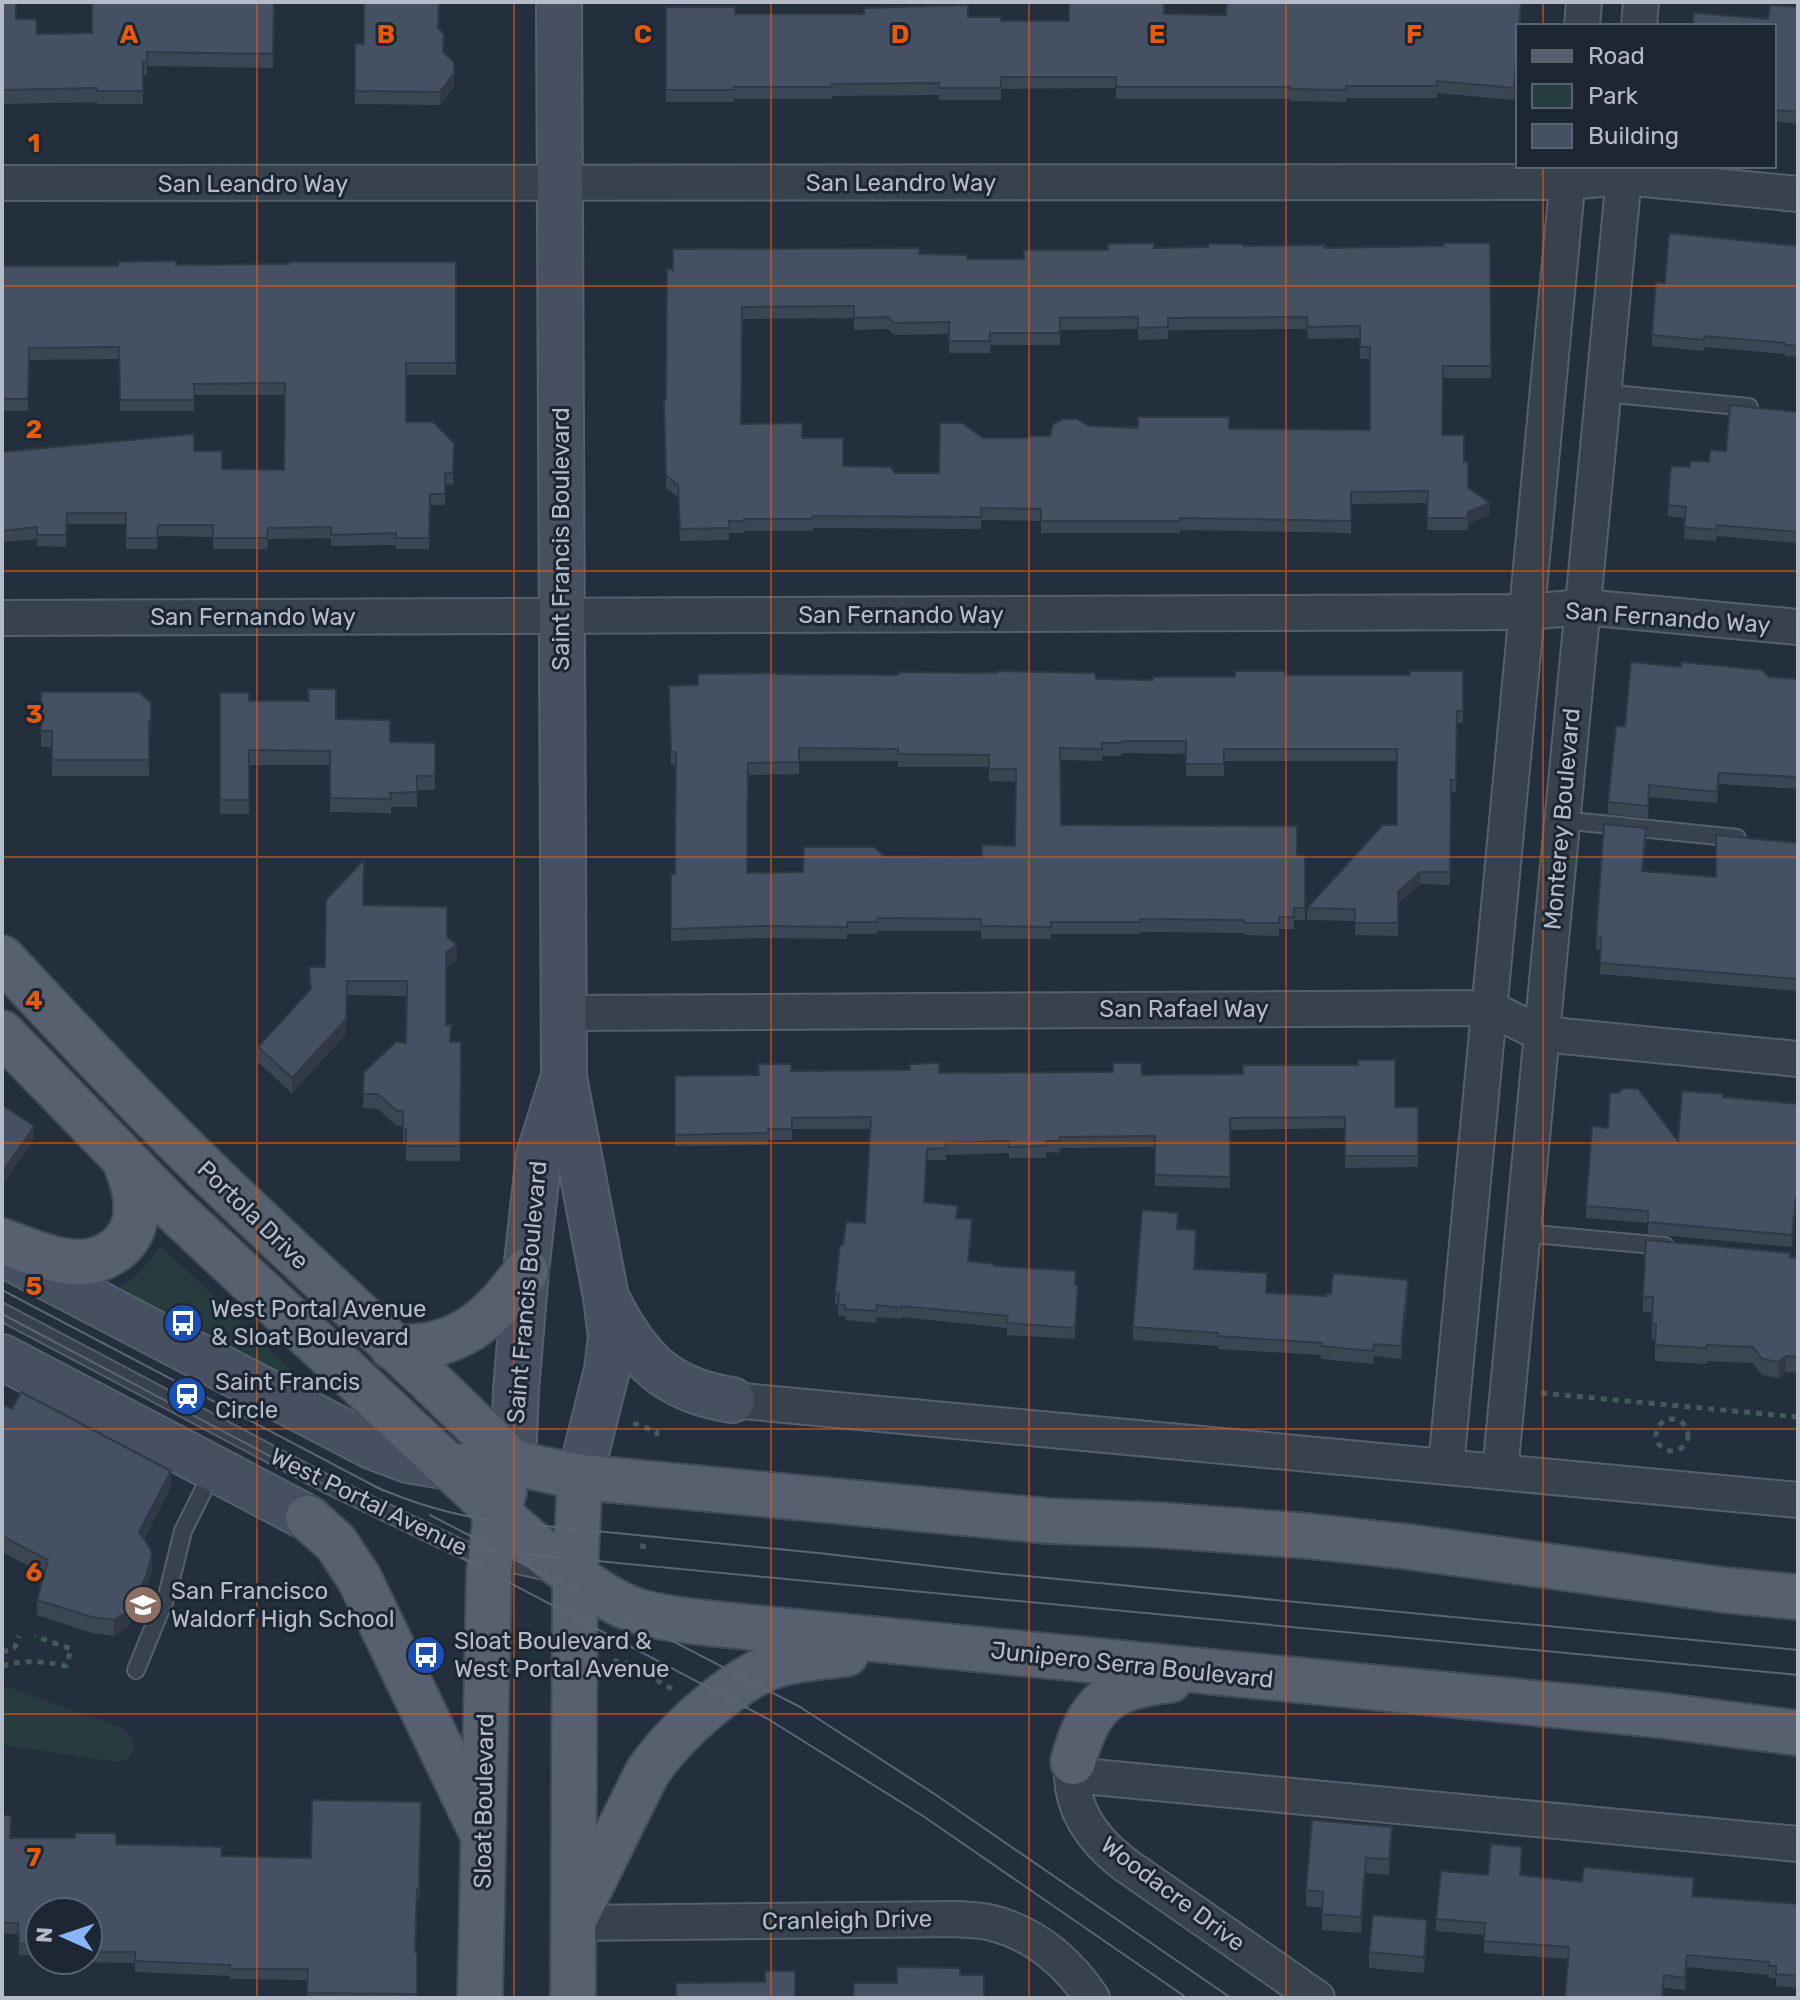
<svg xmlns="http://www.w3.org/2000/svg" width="1800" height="2000" viewBox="0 0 1800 2000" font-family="Rubik,sans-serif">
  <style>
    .green { fill: #263c3f }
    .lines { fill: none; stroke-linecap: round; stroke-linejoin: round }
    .lane-casing { stroke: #565f6c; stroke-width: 20 }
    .street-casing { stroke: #565f6c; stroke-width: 38 }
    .secondary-casing { stroke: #565f6c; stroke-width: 48 }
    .primary-casing { stroke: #414a57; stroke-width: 48 }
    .path { stroke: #44595c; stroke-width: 5; stroke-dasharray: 6 6; stroke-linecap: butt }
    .lane { stroke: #38414e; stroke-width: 16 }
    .street { stroke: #38414e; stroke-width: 34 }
    .secondary { stroke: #465061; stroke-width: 44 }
    .primary { stroke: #56606e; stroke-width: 44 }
    .tram { stroke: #5a6575; stroke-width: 2 }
    .wall { fill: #3b4654; fill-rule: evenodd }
    .shaded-wall { fill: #303945 }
    .building { fill: #455162; stroke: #303945; stroke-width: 2; fill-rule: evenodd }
    .grid { fill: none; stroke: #e8590c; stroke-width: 2; stroke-opacity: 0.55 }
    .labels { text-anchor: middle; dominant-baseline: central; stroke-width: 6; stroke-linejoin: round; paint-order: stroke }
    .street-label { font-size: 24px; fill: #b4bcc9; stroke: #1d2633 }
    .poi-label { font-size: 24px; fill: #b4bcc9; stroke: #1d2633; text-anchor: start }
    .grid-label { font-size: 26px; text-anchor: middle; font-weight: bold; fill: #e8590c; stroke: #1d2633; stroke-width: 6; stroke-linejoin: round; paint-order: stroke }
  </style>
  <rect width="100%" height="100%" fill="#242f3e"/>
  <g class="green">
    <path d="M161,1246L308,1386L120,1287C137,1278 150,1261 161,1246Z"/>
    <path d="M2,1685L122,1728L131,1736L134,1749L128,1759L117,1762L2,1745Z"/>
  </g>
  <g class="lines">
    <defs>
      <g id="lane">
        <path d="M1603,393L1749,407"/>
        <path d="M1562,820L1737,838"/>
        <path d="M1523,1233L1665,1246"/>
        <path d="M2,1312L327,1484L443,1540L473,1554L490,1559L548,1572"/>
        <path d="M136,1670L168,1592L183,1531L214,1469"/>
      </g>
      <g id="street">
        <path d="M1582,26L1584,2"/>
        <path d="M1639,26L1641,2"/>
        <path d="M2,183L1567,182L1624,177L1798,194"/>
        <path d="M2,618L1527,612L1583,607L1798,627"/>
        <path d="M563,1013L1489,1008L1542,1034L1798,1059"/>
        <path d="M732,1400L1798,1500"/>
        <path d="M1446,1466L1569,166"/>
        <path d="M1500,1472L1625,166"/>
        <path d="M1073,1762C1067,1806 1093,1841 1127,1866L1317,1998"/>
        <path d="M1072,1775L1798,1844"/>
        <path d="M573,1923L957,1919C967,1920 978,1920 988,1922C1033,1932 1067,1961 1092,1998"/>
      </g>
      <g id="secondary">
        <path d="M559,2L564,1077L606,1297L611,1337L607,1370L580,1477"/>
        <path d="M5,1255L371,1446L408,1460L449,1467"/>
        <path d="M609,1303C638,1360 667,1390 732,1400"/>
        <path d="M2,1357L308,1518"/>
        <path d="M513,1463L516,1390L526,1271L539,1155L563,1079"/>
      </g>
      <g id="primary">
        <path d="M2,958C66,1026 129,1095 196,1160C300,1262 411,1358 513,1463"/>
        <path d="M2,1033L171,1207L508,1522C536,1547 564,1570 596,1590C608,1598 620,1605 634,1610C658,1618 683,1620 707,1623L1658,1715L1798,1733"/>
        <path d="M2,1241C25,1249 50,1261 74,1262C101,1264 129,1248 135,1220C139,1200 132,1178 124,1159"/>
        <path d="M392,1347C457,1351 491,1320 526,1271"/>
        <path d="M449,1467L513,1463L580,1477L1049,1521L1160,1525L1308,1536L1410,1547L1724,1590L1798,1597"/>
        <path d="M308,1518L336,1543L359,1578L480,1829"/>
        <path d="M1073,1762C1089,1702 1110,1686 1170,1680"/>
        <path d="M577,1914L647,1773C673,1734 734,1678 779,1664C800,1658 824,1657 846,1654"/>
        <path d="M480,1998L489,1572L495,1521L504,1492"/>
        <path d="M573,1998L575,1577L580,1477"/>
      </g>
    </defs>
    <use href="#lane" class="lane-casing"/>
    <use href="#street" class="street-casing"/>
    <use href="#secondary" class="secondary-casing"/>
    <use href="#primary" class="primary-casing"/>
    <g class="path">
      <path d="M1541,1393L1798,1417"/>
      <circle cx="1672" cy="1435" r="16"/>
      <path d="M633,1423L657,1432L656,1442"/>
      <path d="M640,1546L650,1547"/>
      <path d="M2,1651H8L15,1647L19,1636"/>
      <path d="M613,1661L627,1663L672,1689"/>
      <path d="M2,1666C24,1660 44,1661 66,1666L71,1649L35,1636"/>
    </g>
    <use href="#lane" class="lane"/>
    <use href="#street" class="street"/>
    <use href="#secondary" class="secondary"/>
    <use href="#primary" class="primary"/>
    <g class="tram">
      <path d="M2,1290L384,1491"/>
      <path d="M2,1314L398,1524"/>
      <path d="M374,1486C414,1504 453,1515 495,1521L818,1553L994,1573L1798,1650"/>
      <path d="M430,1515L484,1543"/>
      <path d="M389,1519C421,1535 456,1545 491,1551L1798,1675"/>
      <path d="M444,1548L768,1719L923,1816L1187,1998"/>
      <path d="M508,1556L800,1707L936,1795L1231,1998"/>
    </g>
  </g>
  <g class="wall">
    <path d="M2,2L16,19L37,34L92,33L274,2L273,68L147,66V75H143V104H97V102L2,104Z"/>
    <path d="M1522,2L1520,26H1518L1514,100L1437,93V98H1346V102L1290,101V99H1116V88L1001,89V100H939V95L832,96V99H734V102H666V7L735,14L968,17L1001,21H1069L1164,14L1226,15Z"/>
    <path d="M1798,7V124L1774,121V26L1768,19Z"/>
    <path d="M438,29L444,53L454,87L440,105L355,104V44H364Z"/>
    <path d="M1490,243L1491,378H1443L1442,435L1464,462L1468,488L1490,515L1468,524V530H1427L1428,503L1351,504V533L1180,530V533H1041V521L981,520V529L813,528V531H744V533H729V540L680,541L678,497L666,488L664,400H666L673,270L919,254L967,259H1024L1108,250L1154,248L1244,246L1324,248L1444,246ZM854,318V330L888,329L894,335L949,334V353H990V345H1060V330L1138,329V340L1168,339V330L1307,329L1308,339L1360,338V359H1370V430L1089,426L1050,436L1029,438H983L939,473H895L843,466L802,438L741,424L742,319Z"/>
    <path d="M1798,246V357L1785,356V354L1704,347V351L1652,346V335L1665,283Z"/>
    <path d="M456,262V375H406V422L454,443L453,485L445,484V505H430L429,549H396V545L331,546V538L268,539L267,549H213V537L158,536L157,549H126V524H67L66,547L37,546V539L2,542V452L194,451L222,469L284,470L285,395H194V411H120L119,359L29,360L28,411H2V266Z"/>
    <path d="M1798,412V543L1717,536L1716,541L1684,539L1685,518L1668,516V505L1690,467L1709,462L1726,451Z"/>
    <path d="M1463,671V723H1457L1456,792H1451L1450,885L1420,884L1398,904V936L1355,935V921L1307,920V908L1397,825V761H1224V776H1186V754L1122,753V756H1102V761L1060,760L1061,825L1297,855H1305V920H1294V929H1279V936L1244,935V933L1140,932V934H1051V939H981V931H877V934H847V939L763,938L671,941V874H675L676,765H671L669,686L698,685L777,674L1153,680L1285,675H1410ZM799,761H898V767H989V781L1016,782L1015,846L982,857L884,856L803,872L747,873L748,775L799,774Z"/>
    <path d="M1769,677L1798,679V789L1719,784L1717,803L1649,797L1648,818L1608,814V802L1625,726Z"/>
    <path d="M41,692L151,736L149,737V776H52V747H41Z"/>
    <path d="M220,693L336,719L390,742L435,743V790H417V807H391V813L330,812V765H249V814H220Z"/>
    <path d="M1646,840L1643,871L1716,877L1798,843V991L1600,974L1601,950H1596V938Z"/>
    <path d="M363,905L447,937L457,960L446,967V1025L451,1042H461L460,1161H406V1144H403V1126H397L378,1109L363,1108L364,1072L406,1043L407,996L347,995L346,1034L292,1093L258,1062V1047L310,990L309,967H325Z"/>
    <path d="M791,1071L1142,1075L1395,1107H1418V1167L1345,1168V1128L1230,1130V1188L1155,1186V1147L1060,1148V1153L1046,1152V1158H1009V1153L946,1155V1160H927L924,1202L957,1218L972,1230L969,1261L994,1266L1076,1285L1075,1339L1007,1335V1328L901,1317V1319L877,1317L876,1323L845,1320V1316H838V1305L835,1304V1293L843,1245L865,1223L870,1129H792V1140H768V1145L675,1146V1076L759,1075Z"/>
    <path d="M1723,1097L1798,1104V1210H1796L1792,1247L1648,1234V1223L1586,1218V1206L1678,1141Z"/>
    <path d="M2,1105L34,1139L4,1182L2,1181Z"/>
    <path d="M1178,1229L1196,1243L1195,1269L1266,1293L1326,1296L1408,1293L1401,1359L1374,1356L1373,1364L1321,1359V1355L1218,1349V1346L1133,1340V1327Z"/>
    <path d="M1790,1257L1798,1258V1373L1786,1372L1779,1378L1762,1375L1753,1363L1707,1361L1706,1364L1655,1361V1340L1652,1339V1312H1643V1296Z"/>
    <path d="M2,1408L171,1487L144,1539L152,1570L146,1593L127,1628L114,1636L92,1633L37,1615V1600L44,1574L2,1552Z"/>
    <path d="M421,1802L419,1899H417L416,1952H417V1998H307L308,1980L230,1979V1976L135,1972V1963L75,1962V1960H88V1912H40V1955H19L18,1934H2V1815L10,1838L116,1844L221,1856L311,1858Z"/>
    <path d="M1392,1843L1389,1875L1366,1873L1361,1933L1322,1930V1908L1306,1906V1890Z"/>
    <path d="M1522,1859L1521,1875L1693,1896L1798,1904V1988L1776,1986V1978H1769V1975L1687,1967L1685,1990L1664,1988L1663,1998H1565L1568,1959L1484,1953V1935L1436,1931V1919L1488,1875Z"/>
    <path d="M1427,1936L1424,1973L1369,1968V1952Z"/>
  </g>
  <g class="shaded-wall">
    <path d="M1518,38V50L1514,100V88Z"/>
    <path d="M454,73V87L440,105V92Z"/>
    <path d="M1490,503V515L1468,524V530V512Z"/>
    <path d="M151,720V736L149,737V722Z"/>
    <path d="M1420,872V884L1398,904V892Z"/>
    <path d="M457,945V960L446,967V952Z"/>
    <path d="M347,981L346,1034L292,1093V1078Z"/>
    <path d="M34,1126V1139L4,1182V1170Z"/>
    <path d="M1796,1198V1210L1792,1247V1235Z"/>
    <path d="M1408,1280V1293L1401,1359V1346Z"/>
    <path d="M1786,1356V1372L1779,1378V1362Z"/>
    <path d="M171,1471V1487L139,1548V1532Z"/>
    <path d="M152,1554V1570L146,1593L127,1628L114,1636V1620Z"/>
    <path d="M1392,1827V1843L1389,1875V1859Z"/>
    <path d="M1366,1858V1873L1361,1933V1917Z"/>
    <path d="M1427,1920V1936L1424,1973V1957Z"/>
  </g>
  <g class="building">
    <path d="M2,2H16V19H36L37,34L92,33V2H274L273,54L147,52V62H143V91H97V88L2,90Z"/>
    <path d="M364,2H439L438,28L444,34L443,52L454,62V73L440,92L355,91V44H364Z"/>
    <path d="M1069,2H1164V14L1226,15L1227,2H1521L1514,88L1437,81V86H1346V90L1290,89V87H1116V77H1001V88H939V83L832,84V87H734V90H666V7H735V14H864V8L968,5V17H1001V21H1069Z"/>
    <path d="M1770,5L1798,7V112L1774,110V26H1693L1694,13L1768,19Z"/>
    <path d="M1669,233L1798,246V346L1785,345V343L1704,336V340L1652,335L1656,282L1665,283Z"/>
    <path d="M1154,243V248L1208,247V244H1242L1244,246L1324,245V248L1444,246V243H1490L1491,366H1443L1442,435H1464V462H1468V488L1490,503L1468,512V518H1427L1428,491L1351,492V521L1180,518V521H1041V509L981,508V517L813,516V519H744V521H729V528L680,529L678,485L666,476L664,400H666L667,269L673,270V249L919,248V254L967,255V259H1024V250H1108V244ZM854,306V318L888,317L894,323L949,322V341H990V333H1060V318L1138,317V328L1168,327V318L1307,317L1308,327L1360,326V347H1370V430L1229,429V417H1138V428L1089,426L1077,419H1063L1053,424L1050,436H1029V438H983L962,423H940L939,473H895L891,467L843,466V438H802V423L741,424L742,307Z"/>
    <path d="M176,261V265L289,264V262H456V363H406V422H433L454,443L453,473H445V494H430L429,538H396V533L331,535V527L268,528L267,538H213V525H158L157,538H126V513H67L66,535H37V527L2,531V452L194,434V451H222V469L284,470L285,383L194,384V400H120L119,347L29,348L28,399H2V266H118V262Z"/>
    <path d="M1730,405L1798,412V532L1717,525L1716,530L1684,527L1686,507L1668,505L1671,466L1690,467V461L1709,462L1710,450L1726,451Z"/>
    <path d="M1631,662L1681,667L1682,662L1762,670L1769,677L1798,679V777L1719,773L1717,792L1649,785L1648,806L1608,802L1616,726H1625Z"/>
    <path d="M997,671L1095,673L1096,679L1153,680V677H1235V671H1285V675H1410V671H1463V711H1457L1456,780H1451L1450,872H1420L1398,892V923H1355V909L1307,908L1383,825H1397V749H1224V764H1186V741H1122V743H1102V749L1060,748L1061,825L1297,826V855H1305V908H1294V917H1279V923H1244V920L1140,919V922H1051V927L981,926V919L877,918V922H847V927L763,926L671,929V874H675L676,752H671L669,686L698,685V674L777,673V674L898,675V672L997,673ZM799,748L898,749V754L989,755V769H1016L1015,846L982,845V857L884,856L874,847H804L803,872L747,873L748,763L799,762Z"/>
    <path d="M308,689H336V719L390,720V742L435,743V776H417V792L390,793L391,799L330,798V751L249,750V800H220V693H249V701H309Z"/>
    <path d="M41,692H139L151,703V720L149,722V760H52V731H41Z"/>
    <path d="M1604,824L1646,828L1642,871L1716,877V835L1798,843V979L1600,963L1601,938H1596Z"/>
    <path d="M364,860L363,905L447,907V937L457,945L446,952V1025H451L450,1042H461L460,1146H406V1129H403V1111H397L378,1094H363L364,1072L396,1042L406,1043L407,981H347L346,1019L292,1078L258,1047L311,989L309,967H325L326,900Z"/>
    <path d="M1358,1060H1395V1107H1418V1156H1345V1117L1230,1118V1177L1155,1175V1136L1060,1137V1141H1046V1146L1009,1147V1141L945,1143L946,1148L927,1149L924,1202L958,1206L956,1218L972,1219L968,1261L994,1264V1266L1076,1271L1075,1285H1078L1075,1328L1007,1323L1008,1316L901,1306V1308L877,1305L876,1311L845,1309V1305L838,1304L839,1294L835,1293L840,1245H843L846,1222L865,1223L871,1117L792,1118V1129H768V1133L675,1135V1076L759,1075L758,1064H791V1071L910,1070V1064L939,1063V1073L1113,1072V1063H1141L1142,1075L1243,1074V1065H1358Z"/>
    <path d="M1623,1088L1638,1089L1678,1141L1682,1091L1723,1094V1097L1798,1104V1198H1796L1792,1235L1648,1222V1211L1586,1206L1592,1126L1608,1128L1610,1093H1619Z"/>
    <path d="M2,1105L34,1126L4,1170L2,1168Z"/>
    <path d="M1142,1210L1178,1213L1177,1229L1196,1230L1194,1269L1267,1273L1266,1293L1326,1296V1294H1331L1333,1273L1408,1280L1401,1346L1374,1344L1373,1351L1321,1346L1322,1343L1218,1336V1333L1133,1327Z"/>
    <path d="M1646,1240L1790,1253V1257L1798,1258V1357L1786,1356L1779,1362L1762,1359L1753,1347L1707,1345L1706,1348L1655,1345L1656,1324L1652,1323L1653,1297L1643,1296Z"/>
    <path d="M21,1392L171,1471L139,1532L150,1548L152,1554L146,1577L127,1612L114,1620L92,1617L37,1600L48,1560L2,1536V1408L4,1405L12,1409Z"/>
    <path d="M312,1800L421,1802L419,1889H417L415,1952H417V1994L307,1993L308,1969H230V1965L135,1961V1952H88V1912H40V1944H19L18,1923H2V1815L11,1816L10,1838H75V1833H116V1844L222,1847L221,1856L311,1858Z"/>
    <path d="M1312,1820L1392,1827L1389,1859L1366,1858L1361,1917L1322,1914L1323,1892L1306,1890Z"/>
    <path d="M1491,1844L1522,1847L1520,1875L1582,1882L1584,1867L1694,1878L1692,1896L1798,1904V1976L1776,1974V1966H1769V1962L1687,1955L1685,1978L1664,1975L1662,1998H1565L1569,1947L1484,1941L1485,1923L1436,1919L1441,1871L1488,1875Z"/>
    <path d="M1373,1915L1427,1920L1424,1957L1369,1952Z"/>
    <path d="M897,1967L960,1968V1975H984V1998H853L854,1983H897Z"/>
    <path d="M765,1971H795V1998H676V1983L765,1982Z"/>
  </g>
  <path class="grid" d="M257,2V1998M514,2V1998M771,2V1998M1029,2V1998M1286,2V1998M1543,2V26M1543,166V1998M2,286H1798M2,571H1798M2,857H1798M2,1143H1798M2,1429H1798M2,1714H1798"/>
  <defs>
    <symbol id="bus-disc" viewBox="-11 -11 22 22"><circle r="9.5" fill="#1a4fb4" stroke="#1d2633"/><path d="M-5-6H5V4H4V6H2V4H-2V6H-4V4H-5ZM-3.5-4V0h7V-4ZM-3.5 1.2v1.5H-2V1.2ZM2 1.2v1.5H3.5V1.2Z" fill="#fff"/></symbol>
    <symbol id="station-disc" viewBox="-11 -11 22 22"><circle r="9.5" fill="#1a4fb4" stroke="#1d2633"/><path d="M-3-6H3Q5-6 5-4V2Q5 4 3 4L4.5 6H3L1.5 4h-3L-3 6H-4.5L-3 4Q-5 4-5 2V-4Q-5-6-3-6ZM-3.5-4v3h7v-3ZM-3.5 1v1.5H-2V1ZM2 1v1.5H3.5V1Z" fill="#fff"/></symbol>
    <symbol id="school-disc" viewBox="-11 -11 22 22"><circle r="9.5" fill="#8d6e63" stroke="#1d2633"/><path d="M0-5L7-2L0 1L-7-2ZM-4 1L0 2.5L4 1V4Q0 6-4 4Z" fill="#fff"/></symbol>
  </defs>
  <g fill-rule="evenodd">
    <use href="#bus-disc" x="161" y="1301" width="44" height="44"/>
    <use href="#station-disc" x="165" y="1374" width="44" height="44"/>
    <use href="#school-disc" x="121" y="1583" width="44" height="44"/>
    <use href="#bus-disc" x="404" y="1633" width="44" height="44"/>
  </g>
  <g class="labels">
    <g class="street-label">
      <text x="901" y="183">San Leandro Way</text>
      <text x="253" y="184">San Leandro Way</text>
      <text transform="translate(561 539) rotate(-90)">Saint Francis Boulevard</text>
      <text x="901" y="615">San Fernando Way</text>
      <text x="253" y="617">San Fernando Way</text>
      <text transform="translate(1668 618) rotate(4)">San Fernando Way</text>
      <text transform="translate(1562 819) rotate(-85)">Monterey Boulevard</text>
      <text x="1184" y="1009">San Rafael Way</text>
      <text transform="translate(253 1215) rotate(44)">Portola Drive</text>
      <text transform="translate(527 1292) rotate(-85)">Saint Francis Boulevard</text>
      <text transform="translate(369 1502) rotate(26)">West Portal Avenue</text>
      <text transform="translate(1132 1665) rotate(6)">Junipero Serra Boulevard</text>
      <text transform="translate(484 1801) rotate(-89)">Sloat Boulevard</text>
      <text transform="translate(1173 1894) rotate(37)">Woodacre Drive</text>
      <text transform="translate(847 1920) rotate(-1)">Cranleigh Drive</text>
    </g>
    <g class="poi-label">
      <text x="211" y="1309">West Portal Avenue<tspan x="211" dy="28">&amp; Sloat Boulevard</tspan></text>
      <text x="215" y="1382">Saint Francis<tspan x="215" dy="28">Circle</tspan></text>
      <text x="171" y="1591">San Francisco<tspan x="171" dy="28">Waldorf High School</tspan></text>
      <text x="454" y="1641">Sloat Boulevard &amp;<tspan x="454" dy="28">West Portal Avenue</tspan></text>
    </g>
  </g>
  <g class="grid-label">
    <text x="129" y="43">A</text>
    <text x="386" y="43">B</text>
    <text x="643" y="43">C</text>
    <text x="900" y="43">D</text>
    <text x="1157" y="43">E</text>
    <text x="1414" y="43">F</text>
    <text x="34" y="152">1</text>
    <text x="34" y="438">2</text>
    <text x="34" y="723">3</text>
    <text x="34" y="1009">4</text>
    <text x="34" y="1295">5</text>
    <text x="34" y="1581">6</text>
    <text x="34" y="1866">7</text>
  </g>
  <rect width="1800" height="2000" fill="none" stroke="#b4bcc9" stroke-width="8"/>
  <rect x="1516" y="24" width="260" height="144" fill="#1d2633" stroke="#59626f" stroke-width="2"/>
  <rect x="1532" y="50" width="40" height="12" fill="#56606e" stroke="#59626f" stroke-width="2"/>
  <text x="1588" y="64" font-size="24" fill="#b4bcc9">Road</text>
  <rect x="1532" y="84" width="40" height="24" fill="#263c3f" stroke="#59626f" stroke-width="2"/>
  <text x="1588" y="104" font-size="24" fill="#b4bcc9">Park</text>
  <rect x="1532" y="124" width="40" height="24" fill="#455162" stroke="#59626f" stroke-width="2"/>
  <text x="1588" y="144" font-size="24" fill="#b4bcc9">Building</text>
  <g transform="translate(64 1936) rotate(273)"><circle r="38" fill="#1d2633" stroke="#59626f" stroke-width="2"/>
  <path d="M0-6L14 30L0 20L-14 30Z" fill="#8ab4f8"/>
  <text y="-12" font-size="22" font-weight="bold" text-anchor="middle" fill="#b4bcc9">N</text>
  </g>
</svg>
